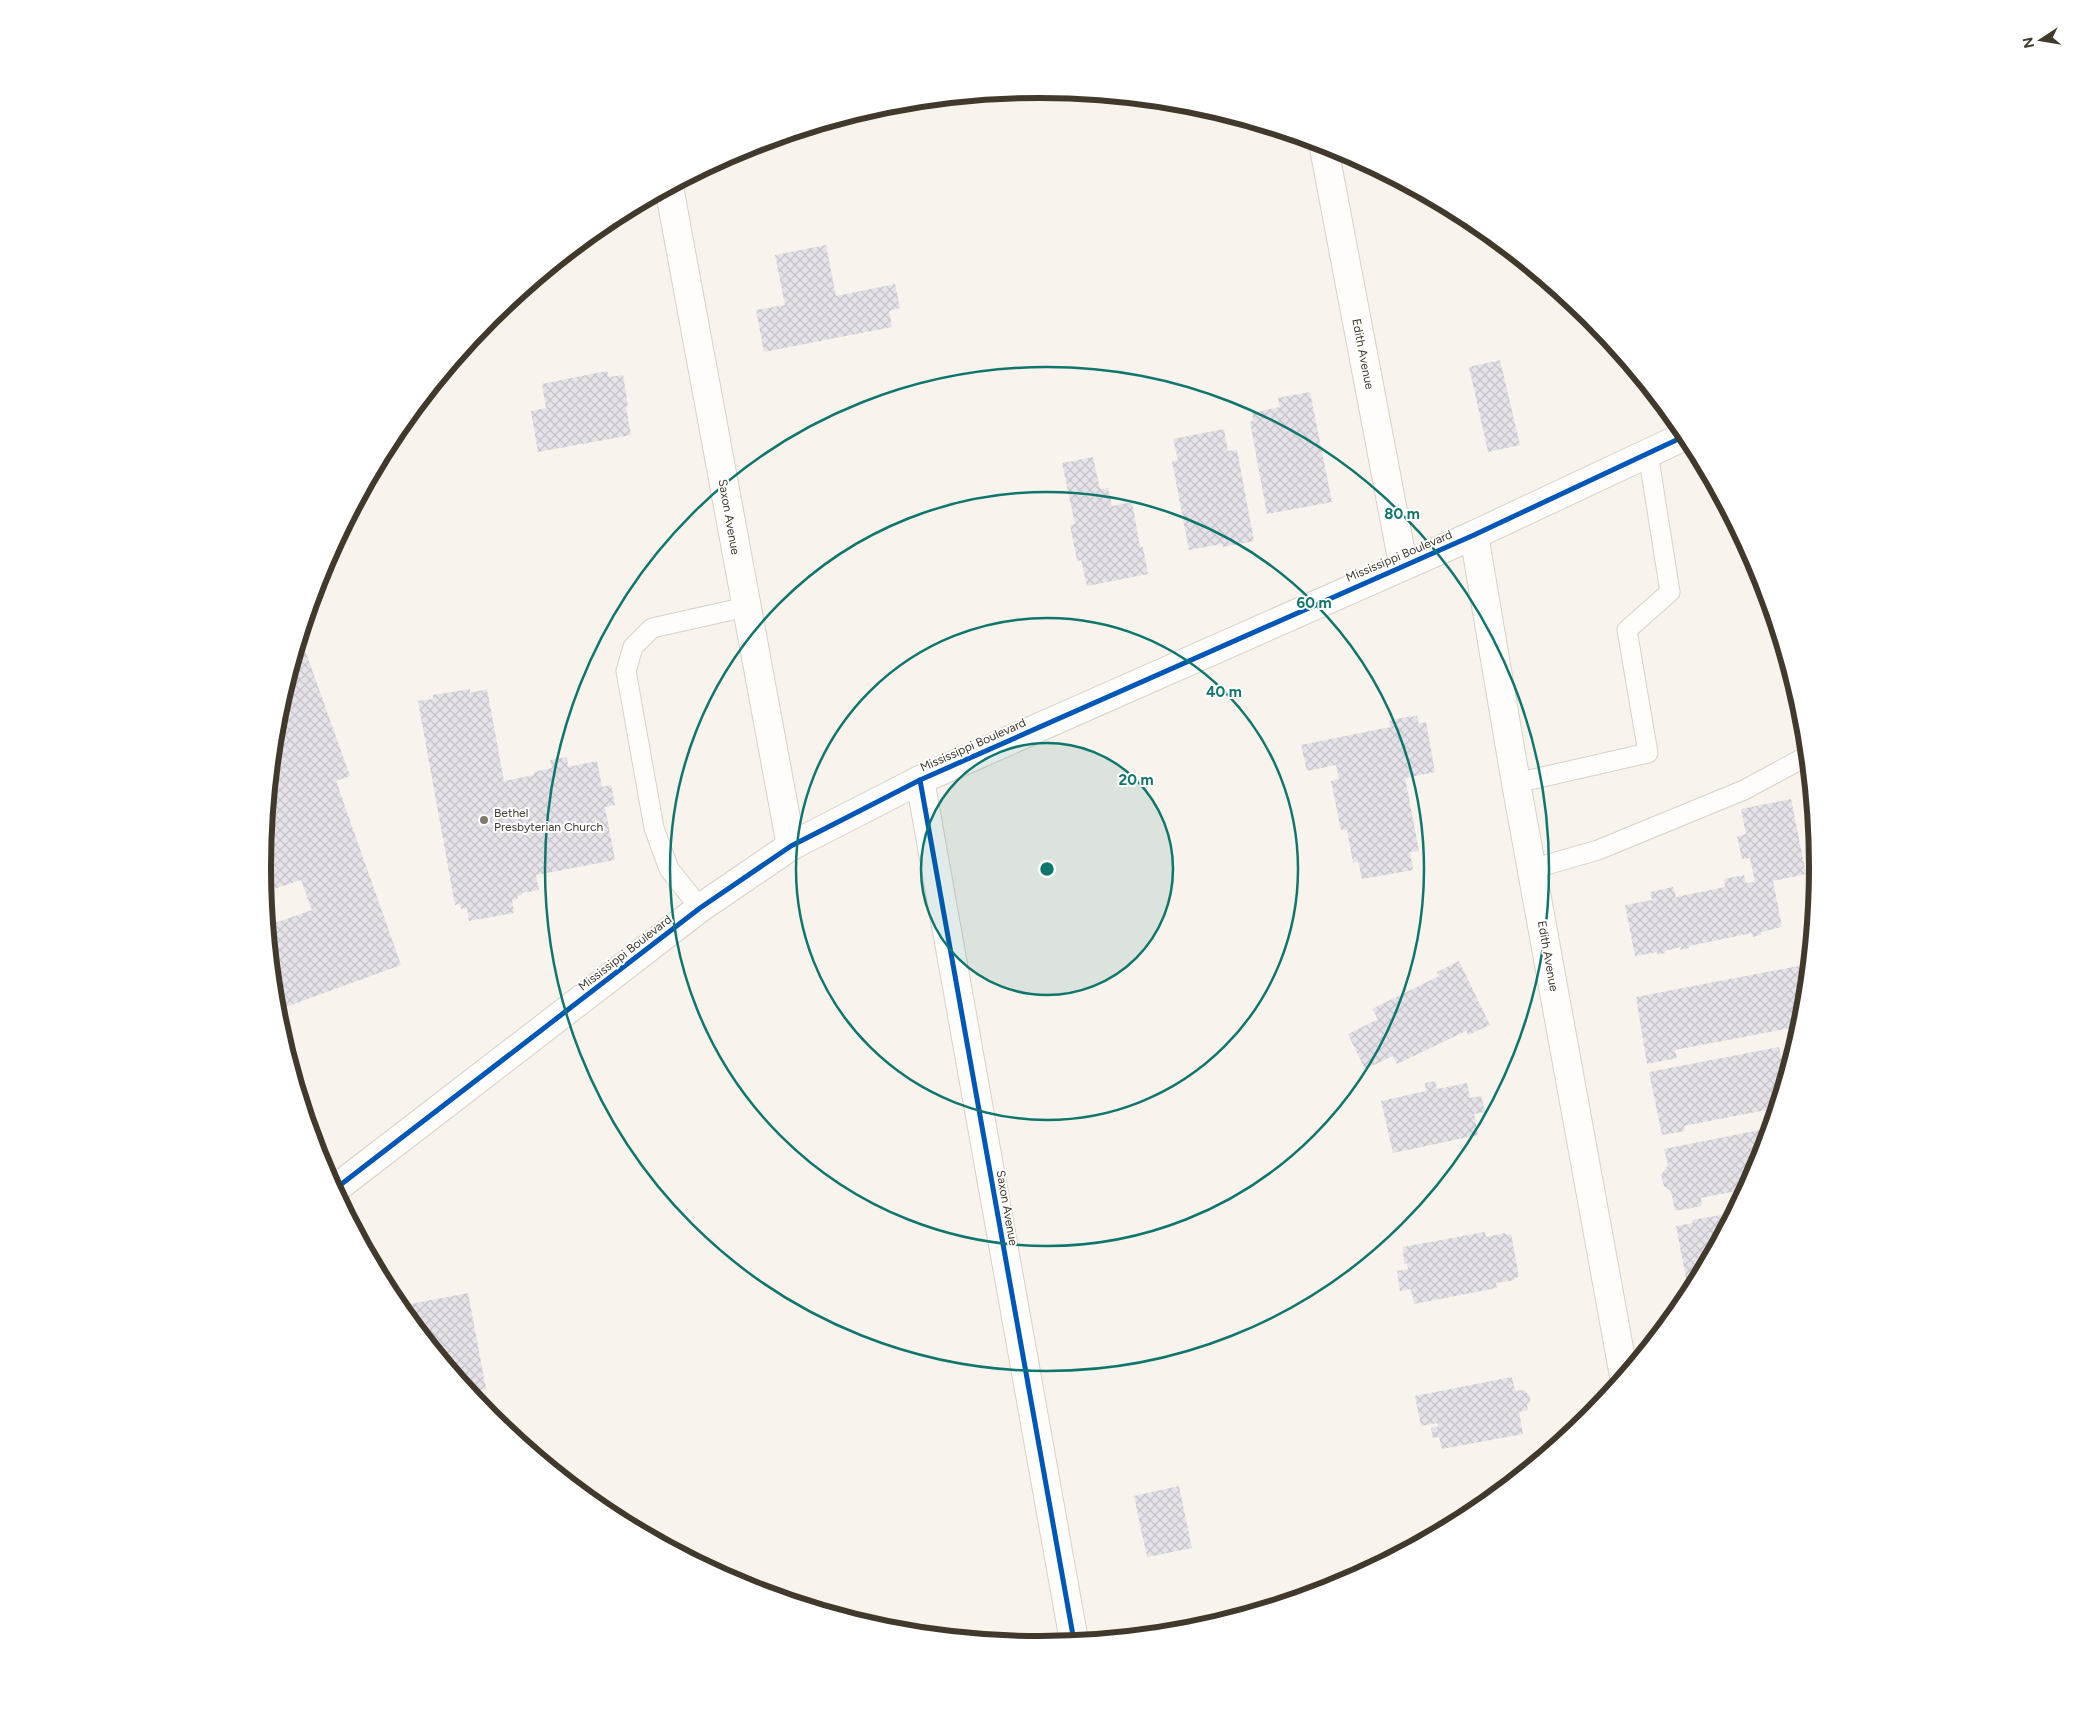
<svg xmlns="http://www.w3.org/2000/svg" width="2081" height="1733" viewBox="0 0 2081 1733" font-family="Figtree,sans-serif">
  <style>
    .building { fill: url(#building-cross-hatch) }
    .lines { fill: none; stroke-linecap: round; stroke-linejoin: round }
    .service-casing { stroke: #d7d1c7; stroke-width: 21 }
    .minor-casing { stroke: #d7d1c7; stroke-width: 30 }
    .secondary-casing { stroke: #d7d1c7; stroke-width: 30 }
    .service { stroke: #fefdfc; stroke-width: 19 }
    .minor { stroke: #fefdfc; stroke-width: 28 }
    .secondary { stroke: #fefdfc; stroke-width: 28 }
    .cycleway-casing { stroke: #fff; stroke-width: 8 }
    .cycleway { stroke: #0057b8; stroke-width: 5 }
    .ring { fill: none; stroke: #0f766e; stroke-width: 2.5 }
    .poi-dot { fill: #817a6f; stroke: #fff; stroke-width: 2 }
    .labels { text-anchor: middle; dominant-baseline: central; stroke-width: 4; stroke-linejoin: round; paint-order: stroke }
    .street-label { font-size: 12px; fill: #41392c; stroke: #fff }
    .poi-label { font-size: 12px; fill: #41392c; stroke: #fff; text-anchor: start }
    .rim { fill: none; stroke: #41392c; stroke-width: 6 }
    .centre { fill: #0f766e; stroke: #fff; stroke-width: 2.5 }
    .ring-label { font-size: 15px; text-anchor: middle; font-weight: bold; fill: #0f766e; stroke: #fff; stroke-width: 4; stroke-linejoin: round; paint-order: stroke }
  </style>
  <defs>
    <pattern id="building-cross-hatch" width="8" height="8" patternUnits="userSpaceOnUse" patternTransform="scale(1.25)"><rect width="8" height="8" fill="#e6e2e9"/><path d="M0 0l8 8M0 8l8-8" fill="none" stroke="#c6c3c8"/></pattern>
  </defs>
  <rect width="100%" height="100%" fill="#f8f3ec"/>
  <g class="building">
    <path d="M826,245L836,296L895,284L900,308L889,311L892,327L764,352L756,310L785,305L775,255Z"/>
    <path d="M1500,360L1520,445L1488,452L1469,367Z"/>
    <path d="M607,371L609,377L623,375L628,406L626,407L631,435L538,452L531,411L546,408L542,384Z"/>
    <path d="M1310,392L1332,502L1267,514L1250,422L1253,421L1252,413L1280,407L1278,398Z"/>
    <path d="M1224,429L1228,451L1237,450L1254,541L1223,547L1222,544L1189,550L1172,461L1178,460L1173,439Z"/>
    <path d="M1093,457L1100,489L1108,488L1112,506L1132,502L1140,547H1143L1148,574L1087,586L1081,560L1077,561L1070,525L1075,524L1062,463Z"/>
    <path d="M301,639L350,776L336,781L401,965L277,1010L269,925L312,910L301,880L265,892L263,866L278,714Z"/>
    <path d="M470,689V693L487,689L504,781L534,775V772L552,768L550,760L567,757L568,767L597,761L602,787L611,785L615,805L605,807L615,860L536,875L539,890L522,893V895L517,896L518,899L512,900L514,913L469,921L467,908L461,909L460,904L455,905L418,701L433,699V695Z"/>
    <path d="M1411,716V717L1417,716L1419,724L1426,722L1435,772L1405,778L1419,851L1410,852L1413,870L1362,879L1358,861L1353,863L1347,830H1341L1331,781L1339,779L1336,765L1307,771L1301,745L1390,727L1389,721Z"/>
    <path d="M1791,799L1806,874L1773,881L1782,927L1761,932V935L1753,937L1752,933L1689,946V948L1680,950L1681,947L1665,951V953L1657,955V952L1635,956L1625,905L1652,900L1650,892L1673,887L1676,897L1725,887L1724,879L1744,875L1746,883L1755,882L1750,858L1742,859L1737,836L1746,834L1741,809Z"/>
    <path d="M1459,961L1490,1025L1468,1035L1466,1031L1397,1064L1393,1056L1365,1069L1348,1034L1378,1019L1372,1009L1439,976L1437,972Z"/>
    <path d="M1809,964L1801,1026L1675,1050L1677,1058L1647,1064L1636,997Z"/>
    <path d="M1779,1047L1785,1078L1783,1084L1775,1086L1778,1101L1776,1108L1684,1126L1685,1131L1662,1135L1649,1072Z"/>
    <path d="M1435,1081L1437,1089L1467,1083L1470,1098L1481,1096L1485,1112L1474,1114L1478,1135L1393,1153L1381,1101L1426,1091L1425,1083Z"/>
    <path d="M1770,1128L1759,1164L1746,1189L1701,1198L1702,1206L1675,1211L1671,1191L1664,1186L1661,1175L1668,1165L1664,1149Z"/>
    <path d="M1733,1213L1693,1287L1688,1288L1676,1226L1693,1223L1692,1220Z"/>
    <path d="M1485,1232L1486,1237L1505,1233L1506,1235L1511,1234L1519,1277L1514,1278L1515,1280L1496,1283L1497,1288L1414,1304L1411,1289L1400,1291L1397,1271L1408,1269L1407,1263L1404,1264L1403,1247Z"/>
    <path d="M468,1293L486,1389L470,1392L400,1306Z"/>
    <path d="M1512,1377L1515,1391L1524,1390L1530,1396V1401L1527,1404L1528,1410L1519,1412L1523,1434L1442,1449L1439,1437L1433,1438L1431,1428L1438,1427L1437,1423L1421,1426L1415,1396Z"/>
    <path d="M1179,1486L1192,1548L1147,1557L1134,1496Z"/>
  </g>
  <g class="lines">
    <defs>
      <g id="service">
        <path d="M1516,783L1648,753L1627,630L1670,592L1648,453"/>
        <path d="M1532,869L1598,850L1744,790L1807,756"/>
        <path d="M700,908L669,869L654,828L626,671L633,647L652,628L746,607"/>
      </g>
      <g id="minor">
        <path d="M1323,143L1403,564"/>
        <path d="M669,187L791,846"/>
        <path d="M1474,535L1516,783L1624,1376"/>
        <path d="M920,780L1074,1641"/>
      </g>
      <path id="secondary" d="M335,1189L700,908L791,846L920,780L1474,535L1687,435"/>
    </defs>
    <use href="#service" class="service-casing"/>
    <use href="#minor" class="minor-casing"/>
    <use href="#secondary" class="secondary-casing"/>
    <use href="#service" class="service"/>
    <use href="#minor" class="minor"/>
    <use href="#secondary" class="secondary"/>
    <defs>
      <g id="cycleway">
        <path d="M920,780L1074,1641"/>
        <path d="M335,1189L700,908L791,846L920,780L1474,535L1687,435"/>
      </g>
    </defs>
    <use href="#cycleway" class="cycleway-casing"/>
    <use href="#cycleway" class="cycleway"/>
  </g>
  <circle cx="1047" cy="869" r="126" fill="#0f766e" fill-opacity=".12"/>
  <g class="ring">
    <circle cx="1047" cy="869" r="126"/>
    <circle cx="1047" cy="869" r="251"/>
    <circle cx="1047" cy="869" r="377"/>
    <circle cx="1047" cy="869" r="502"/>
  </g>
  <circle class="poi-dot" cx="484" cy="820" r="5"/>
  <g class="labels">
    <g class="street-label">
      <text transform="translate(1363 354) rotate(79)">Edith Avenue</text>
      <text transform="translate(729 517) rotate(80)">Saxon Avenue</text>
      <text transform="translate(1399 556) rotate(-23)">Mississippi Boulevard</text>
      <text transform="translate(973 745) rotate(-24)">Mississippi Boulevard</text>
      <text transform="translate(625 953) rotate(-38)">Mississippi Boulevard</text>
      <text transform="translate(1548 956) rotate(80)">Edith Avenue</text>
      <text transform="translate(1007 1208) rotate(80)">Saxon Avenue</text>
    </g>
    <g class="poi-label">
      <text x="494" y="813">Bethel<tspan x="494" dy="14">Presbyterian Church</tspan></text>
    </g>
  </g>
  <path d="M0 0H2081V1733H0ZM271 867a769 769 0 1 1 1538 0a769 769 0 1 1-1538 0Z" fill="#fff" fill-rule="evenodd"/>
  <path class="rim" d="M271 867a769 769 0 1 1 1538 0a769 769 0 1 1-1538 0Z"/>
  <circle cx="1047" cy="869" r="8" class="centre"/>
  <g class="ring-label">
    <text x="1402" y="519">80 m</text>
    <text x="1314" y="608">60 m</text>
    <text x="1224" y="697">40 m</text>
    <text x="1136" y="785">20 m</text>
  </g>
  <g transform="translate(2041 40) rotate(258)" stroke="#ffffff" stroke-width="4" paint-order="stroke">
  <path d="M0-4L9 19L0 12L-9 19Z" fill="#41392c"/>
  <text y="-8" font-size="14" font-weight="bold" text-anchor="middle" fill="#41392c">N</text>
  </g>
</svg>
